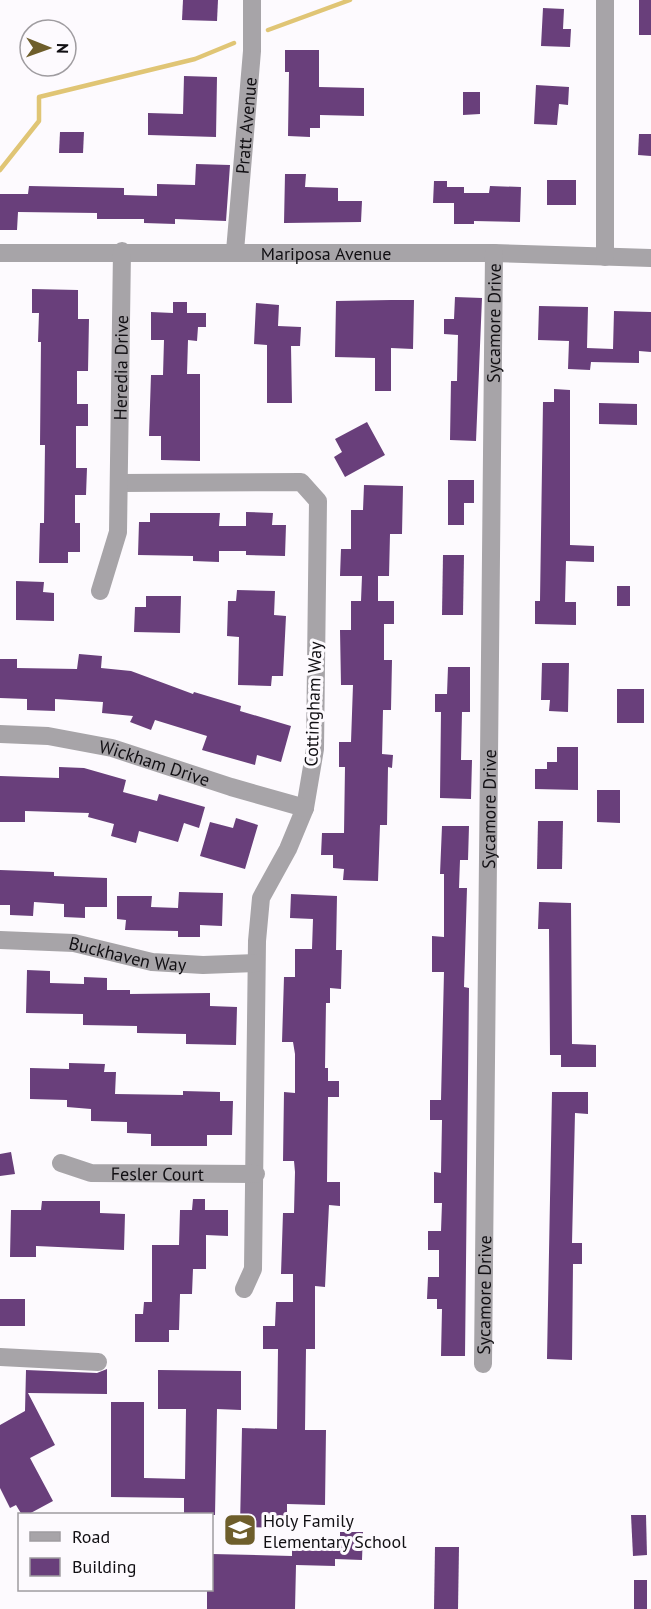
<svg xmlns="http://www.w3.org/2000/svg" width="651" height="1609" viewBox="0 0 651 1609" font-family="'PT Sans',sans-serif">
  <style>
    .lines { fill: none; stroke-linecap: round; stroke-linejoin: round }
    .stream { stroke: #e0c575; stroke-width: 4.5 }
    .building { fill: #693f7b }
    .minor { stroke: #a7a4a8; stroke-width: 18 }
    .labels { text-anchor: middle; dominant-baseline: central; stroke-width: 6; stroke-linejoin: round; paint-order: stroke }
    .street-label { font-size: 18px; fill: #110f13; stroke: #fdfafe }
    .poi-label { font-size: 18px; fill: #110f13; stroke: #fdfafe; text-anchor: start }
  </style>
  <rect width="100%" height="100%" fill="#fdfafe"/>
  <g class="lines">
    <g class="stream">
      <path d="M268,30L350,0"/>
      <path d="M0,170L39,121V97L195,59L234,43"/>
    </g>
  </g>
  <g class="building">
    <path d="M183,0H218L217,21L182,20Z"/>
    <rect x="639" y="0" width="12" height="35"/>
    <path d="M543,8L564,9L563,29H571L570,47L541,46Z"/>
    <path d="M285,50H319V87L364,88V116L320,115V128H310V137L288,136L289,72H285Z"/>
    <path d="M184,76L217,77L216,137L148,135V113L183,114Z"/>
    <path d="M536,85L569,87L568,105L559,104L557,125L534,124Z"/>
    <path d="M463,92H480V114L463,115Z"/>
    <path d="M60,132H84L83,153H59Z"/>
    <path d="M639,134H651V156L638,155Z"/>
    <path d="M196,164L230,165L226,221L175,219V224L144,223V219H97V213L18,212L17,230H0V194H28L29,186L124,188V195L157,196V184L195,185Z"/>
    <path d="M285,174H306L305,187L338,188V201H362L361,222L284,223Z"/>
    <rect x="547" y="180" width="29" height="25"/>
    <path d="M434,181H447V187H464V193H489L490,186L521,187L520,222L474,221V224H454V203H433Z"/>
    <path d="M32,289L78,290V319H89L88,371H77V404H88V426H76V468H87L86,495H75V523H80V552H68V563H39L40,523H44L45,445H40L41,342H38L39,313H32Z"/>
    <path d="M455,297L482,298L476,441L450,440L451,381H457L458,335L444,334V319H454Z"/>
    <path d="M391,300H414L413,349L391,348V391H375V358L335,357L336,301Z"/>
    <path d="M173,302H187V313H206V327H198L197,341L188,340L187,374H200V461L161,460V436H149L151,375H163L164,340H151V312L173,313Z"/>
    <path d="M256,303L279,305L278,326L301,327L300,346H291L292,403H267V345L254,344Z"/>
    <path d="M539,306L588,307L587,348L613,349L614,311L651,312V352L639,351V363L591,362L590,370L568,369L569,341L538,340Z"/>
    <path d="M554,389L570,390V545L594,546V562L566,561L565,602H576V625L535,624V601H540L543,402H554Z"/>
    <path d="M599,403L637,404V425L599,424Z"/>
    <path d="M367,422L385,455L345,477L334,457L342,452L335,439Z"/>
    <path d="M448,480H474V503H464V525H448Z"/>
    <path d="M364,485L403,486L402,534H390L389,576H378V601H394V624H384V660H392L391,710H383L382,754L393,755L392,768L388,767L387,825H380L378,881L343,880L344,869L333,868V855H321L322,833H344L345,767H339V742H351L353,685H341L340,630H351V601H361L362,576H340L341,549H351V510H363Z"/>
    <path d="M246,512L273,513L272,525H286L285,556L246,555V551H219V562L193,561V556L138,555L139,522H150V513H220L219,526H246Z"/>
    <path d="M443,555H464L463,615H442Z"/>
    <path d="M16,581L44,582L43,592L54,593V621L16,620Z"/>
    <rect x="617" y="586" width="13" height="20"/>
    <path d="M237,590L275,591L274,615L286,616L283,676H272L271,686L238,685L239,637L227,636L228,601H236Z"/>
    <path d="M146,596H181L180,633L134,632L135,607H146Z"/>
    <path d="M79,654L102,656L101,668L131,671L193,694L194,692L241,706L240,711L291,726L281,762L257,755L255,765L202,750L207,736L155,720L151,730L130,722L133,716L102,713L103,702L55,699V711L27,710V699L0,698V659H17V668L77,669Z"/>
    <path d="M542,663H569L568,712L549,711L550,700H541Z"/>
    <path d="M448,667H470V712H462L461,760H472L471,799L440,798L441,712H435V694H447Z"/>
    <rect x="617" y="689" width="27" height="34"/>
    <path d="M557,747H578V790L535,789V769H547V762H557Z"/>
    <path d="M59,767L84,768L126,780L123,792L157,801L159,794L205,807L199,828L184,823L178,842L139,831L136,843L111,836L114,824L88,817L89,813L25,811V822H0V776L59,778Z"/>
    <path d="M597,790H620V823L597,822Z"/>
    <path d="M236,818L258,825L245,869L200,856L210,822L233,828Z"/>
    <path d="M538,821H563L562,869H537Z"/>
    <path d="M442,826H469L468,860H460L459,888H467L464,987L469,988L465,1356H441L442,1309H437V1299H427L428,1277H439V1250H428V1231H441L442,1203H434V1172L441,1173L442,1120H430V1100H441L444,972H432V936L444,937V874H440Z"/>
    <path d="M0,870L54,872V876L107,878V907H85V918L64,917V904L34,902L33,916L10,915V905H0Z"/>
    <path d="M179,892L223,893L222,926L200,925V937H178V931L125,930L126,920L117,919V896H152L151,907L178,908Z"/>
    <path d="M291,894L337,896L336,950H342L341,989L330,988V1003H326L325,1068H328V1081H339V1097H328L327,1182H340V1206L329,1205L325,1287L315,1286V1349H306L305,1430H326L325,1505L287,1504V1528L240,1527L242,1428L277,1429L278,1349H263V1326H275L276,1302H293V1274H281L283,1213H294L295,1172L294,1161H283L284,1092L295,1093V1054L293,1042H282L284,977H295V949H312L313,919L290,918Z"/>
    <path d="M539,902L571,903L572,1044L596,1045V1067H561V1055H550L549,929H538Z"/>
    <path d="M27,970L50,971V983L84,984V977L107,978V990H130V994L210,993V1006L237,1007L236,1045L186,1044V1034L137,1033V1026L83,1025V1014L26,1013Z"/>
    <path d="M69,1063L105,1064L104,1072H116L115,1094L183,1095V1091L220,1092V1101H233L232,1135H207V1146H151V1134L127,1133V1122L91,1121V1109L67,1107V1100L30,1099V1068L69,1069Z"/>
    <path d="M552,1092H588V1114L575,1113L572,1243H582V1264H573L572,1360L547,1359Z"/>
    <path d="M11,1152L15,1174L0,1176V1154Z"/>
    <path d="M193,1199H205V1210H228V1236L206,1235V1269H193L192,1294H180L179,1330H169V1342H135V1314H143L144,1302H152V1245H179L180,1210H192Z"/>
    <path d="M42,1201H100V1213L125,1214L124,1250L36,1246V1257H10L11,1210H41Z"/>
    <rect x="0" y="1299" width="25" height="27"/>
    <path d="M107,1369V1394L28,1393L55,1445L30,1458L53,1501L27,1515H22L16,1505L10,1508L0,1488V1425L25,1411L26,1370L97,1373Z"/>
    <path d="M158,1370L241,1371V1410L217,1409L215,1515H184V1498L111,1497V1402H144V1478L185,1479L186,1409H158Z"/>
    <path d="M631,1515H646L647,1555L633,1556Z"/>
    <path d="M340,1532H363L362,1560L335,1559V1566L296,1565L295,1609H207V1590H212V1554L292,1556V1538L340,1539Z"/>
    <path d="M435,1547H459L458,1609H434Z"/>
    <rect x="634" y="1580" width="13" height="29"/>
  </g>
  <g class="lines">
    <g class="minor">
      <path id="s1" d="M235,251L252,51V0"/>
      <path id="s2" d="M0,253H494L651,258"/>
      <path d="M605,257V0"/>
      <path d="M120,483L301,482L318,501L315,749L305,808L288,849L261,898L257,941L253,1269L244,1289"/>
      <path id="s3" d="M100,591L118,532L122,251"/>
      <path id="s4" d="M0,734L48,736L112,748L231,787L305,808"/>
      <path id="s5" d="M0,940L74,943L152,962L203,965L256,963"/>
      <path id="s6" d="M61,1163L91,1173L256,1174"/>
      <path d="M0,1357L98,1362"/>
      <path id="s7" d="M483,1364L494,253"/>
    </g>
  </g>
  <defs>
    <symbol id="school-square" viewBox="-11 -11 22 22"><rect x="-9" y="-9" width="18" height="18" rx="4" fill="#6e5e2b" stroke="#fdfafe"/><path d="M0-5L7-2L0 1L-7-2ZM-4 1L0 2.5L4 1V4Q0 6-4 4Z" fill="#fff"/></symbol>
  </defs>
  <g fill-rule="evenodd">
    <use href="#school-square" x="221" y="1511" width="38" height="38"/>
  </g>
  <g class="labels">
    <g class="street-label">
      <text stroke="none"><textPath href="#s1" startOffset="126">Pratt Avenue</textPath></text>
      <text stroke="none"><textPath href="#s2" startOffset="326">Mariposa Avenue</textPath></text>
      <text stroke="none"><textPath href="#s7" startOffset="1041">Sycamore Drive</textPath></text>
      <text stroke="none"><textPath href="#s3" startOffset="226">Heredia Drive</textPath></text>
      <text transform="translate(313 704) rotate(-88)">Cottingham Way</text>
      <text stroke="none"><textPath href="#s4" startOffset="158">Wickham Drive</textPath></text>
      <text stroke="none"><textPath href="#s7" startOffset="555">Sycamore Drive</textPath></text>
      <text stroke="none"><textPath href="#s5" startOffset="129">Buckhaven Way</textPath></text>
      <text stroke="none"><textPath href="#s6" startOffset="98">Fesler Court</textPath></text>
      <text stroke="none"><textPath href="#s7" startOffset="69">Sycamore Drive</textPath></text>
    </g>
    <g class="poi-label">
      <text x="263" y="1520">Holy Family<tspan x="263" dy="21">Elementary School</tspan></text>
    </g>
  </g>
  <rect x="18" y="1513" width="195" height="78" fill="#fdfafe" stroke="#9f9ca0" stroke-width="1.5"/>
  <rect x="30" y="1532" width="30" height="9" fill="#a7a4a8" stroke="#9f9ca0" stroke-width="1.5"/>
  <text x="72" y="1543" font-size="18" fill="#110f13">Road</text>
  <rect x="30" y="1558" width="30" height="18" fill="#693f7b" stroke="#9f9ca0" stroke-width="1.5"/>
  <text x="72" y="1573" font-size="18" fill="#110f13">Building</text>
  <g transform="translate(48 48) rotate(91)"><circle r="28" fill="#fdfafe" stroke="#9f9ca0" stroke-width="1.5"/>
  <path d="M0-4.5L10 22L0 15L-10 22Z" fill="#6e5e2b"/>
  <text y="-9" font-size="16" font-weight="bold" text-anchor="middle" fill="#110f13">N</text>
  </g>
</svg>
